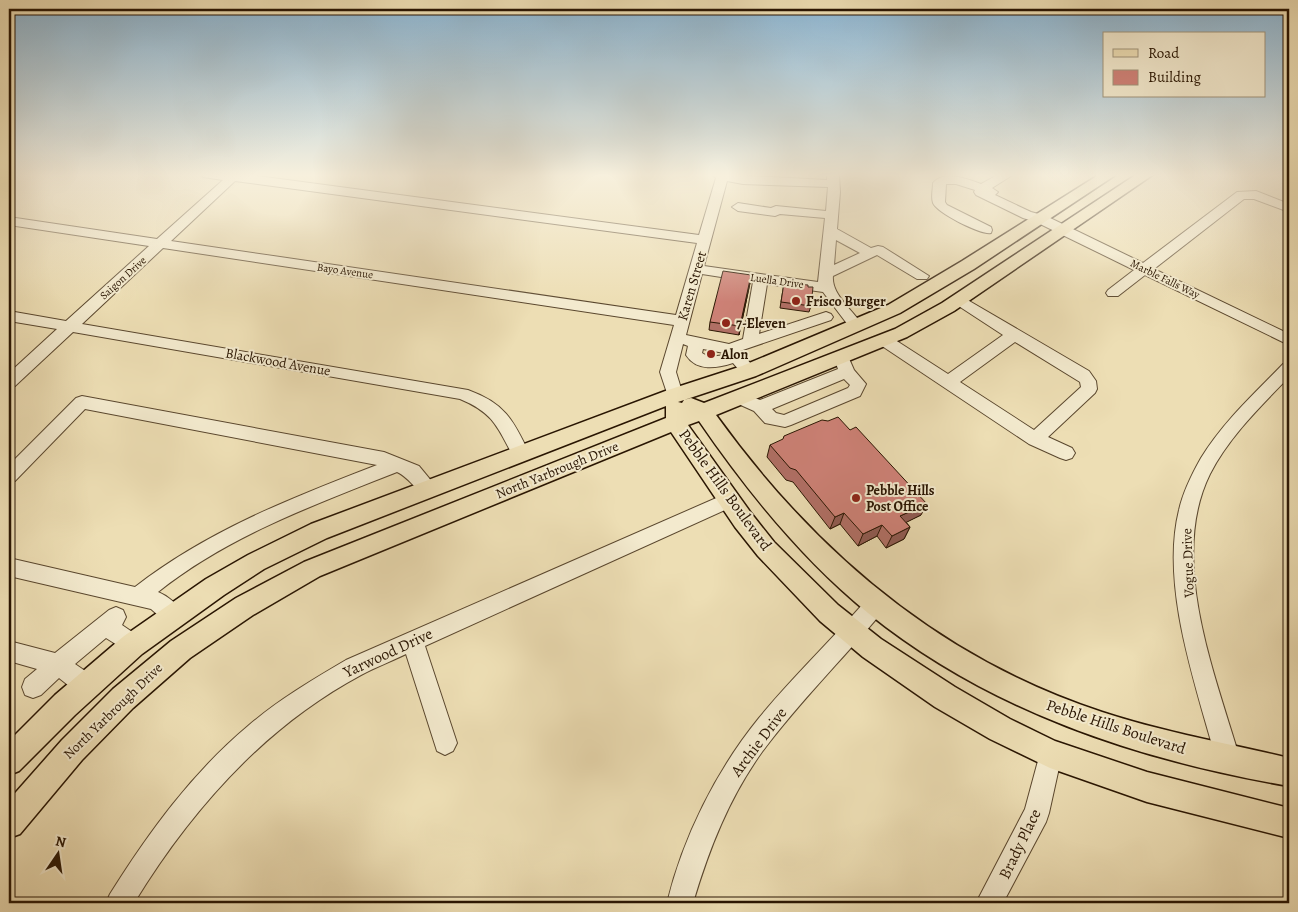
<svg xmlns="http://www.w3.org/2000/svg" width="1298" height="912" viewBox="0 0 1298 912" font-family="Alegreya,serif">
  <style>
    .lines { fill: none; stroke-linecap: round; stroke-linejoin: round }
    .minor-casing { stroke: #5a472e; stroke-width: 2 }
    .major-casing { stroke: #291502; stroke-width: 3 }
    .minor { fill: #f3eace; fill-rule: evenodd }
    .major { fill: #eddeb4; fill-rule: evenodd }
    .wall { fill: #b27067; stroke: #291502 }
    .shaded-wall { fill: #915b54; stroke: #291502 }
    .building { fill: #cf8278; stroke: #291502 }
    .poi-dot { fill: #8f2418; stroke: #f3eace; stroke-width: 2 }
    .labels { text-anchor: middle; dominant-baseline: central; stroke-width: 4; stroke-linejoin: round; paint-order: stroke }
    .far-street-label { font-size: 11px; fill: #291502; stroke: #f3eace }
    .street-label { font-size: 14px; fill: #291502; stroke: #f3eace }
    .poi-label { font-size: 14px; font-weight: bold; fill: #291502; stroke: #f3eace; text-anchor: start }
    .near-street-label { font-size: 16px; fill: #291502; stroke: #f3eace }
  </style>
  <rect width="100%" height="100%" fill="#eddeb4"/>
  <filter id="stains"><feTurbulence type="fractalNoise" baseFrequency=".004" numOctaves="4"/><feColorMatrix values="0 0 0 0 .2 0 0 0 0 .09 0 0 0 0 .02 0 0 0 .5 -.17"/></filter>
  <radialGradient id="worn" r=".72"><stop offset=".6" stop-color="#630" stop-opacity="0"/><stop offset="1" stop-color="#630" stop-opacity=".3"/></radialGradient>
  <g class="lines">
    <defs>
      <g id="minor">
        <path d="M201,174H242L699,235L716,178L712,174L827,180V174H839L840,192L837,229L871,248L878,246L883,247L929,276L927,279H917L877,255L833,276C831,295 854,311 863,326L861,329H851L823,292L767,284L759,334L826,312L831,314L833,317L831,320L740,351L757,371L755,375C744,378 740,371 733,363C717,368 697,372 686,355L688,346L683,344L676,372L683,395L681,399L675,401L669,399L660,372L674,325L163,248L82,324L468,390C504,403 513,419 529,453L526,458L520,460L514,458C498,428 494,413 460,399L73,332L15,386L9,388V373L57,329L9,321V311L66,321L149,246L9,225V217L157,239L223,180L203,177ZM235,181L697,243L676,315L171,241ZM727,181L743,184L828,187L826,211L776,206L771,208L738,203L732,207L738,211L775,216L780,214L825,218L818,282L704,266ZM836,240L860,253L834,265ZM702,274L753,282L743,339L729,344L686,335ZM703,349L724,353L725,355L709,357L702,353Z"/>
        <path d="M999,174H1014L992,188L998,192L995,195L1031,212L1046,216L1143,263L1237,192L1256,191L1289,204V212L1254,199H1244L1154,269L1289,334V345L1145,275L1118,296H1108L1106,293L1108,290L1134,270L1036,222L1023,218L976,195L974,192L975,190L956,184H946L945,202L947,205L991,227L992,230L991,233C981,235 937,213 933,203C931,197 933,189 933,183C944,170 968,179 981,184Z"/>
        <path d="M959,295L1089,371L1096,381L1097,389L1095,393L1048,437L1072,448L1075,453L1072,458L1066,460L1060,458L1029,444L879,344L876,340L879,336H889L948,374L1003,335L954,303L952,300L954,297ZM1015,342L1080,382L1081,387L1034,430L960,382Z"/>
        <path d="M842,353L847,354L854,370L866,384L860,396L791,425L785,427L765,423L754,411L734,402L732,398L734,394L740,392L760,400L838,369L834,358L837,354ZM844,379L850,385L848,388L784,415L776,413L772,409Z"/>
        <path d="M1289,363V377C1260,407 1229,437 1210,474C1168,559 1215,674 1240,759L1236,767L1228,771L1220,767L1216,759C1196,686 1160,586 1179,510C1183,492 1192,474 1201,458C1223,422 1254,394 1283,364Z"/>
        <path d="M82,396L384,452L419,466L438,489L435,494C419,500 413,479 397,472C314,505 228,536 158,592C168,596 179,605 183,615L180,622L173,625L166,622L151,609L9,576V558L135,587C208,530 292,498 377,465L85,409L15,481L9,483V465L76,398Z"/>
        <path d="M730,492L736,495L739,500L736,505L425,646L457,743L453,751L445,755L437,751L406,654C392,661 376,667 361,675C264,727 191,810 134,903H106L110,894C149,832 192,773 248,726C278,700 312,680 346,660Z"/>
        <path d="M876,595L883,597L886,604L883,611C844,658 799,702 762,752C729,798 709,849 693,903H667C683,837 716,771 759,718C793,676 833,639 869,597Z"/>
        <path d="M116,607L123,610L126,617L122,625L141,638L144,645L141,652L133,655L106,638L75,664L94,677L97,685L94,693L86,696L78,693L59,678L41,695L33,698L25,695L22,687L25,679L37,669L9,661V641L55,653L109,610Z"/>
        <path d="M1050,742L1058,746L1062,754L1049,813L1046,822L1003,903H976L1025,809L1042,746Z"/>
      </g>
      <path id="major" d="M1100,174H1117L974,269L900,313L756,376L678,402L682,403L684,400L691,398L704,403L895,329L942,303L1137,174H1154L954,311L907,337L716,415C814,551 940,659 1102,712C1163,732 1226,743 1289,758V786C1138,760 989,711 868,613C802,559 747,491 699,421L688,425L751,513L774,542L838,605L881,639L955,687L1010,719L1055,741L1147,772L1289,808V838L1147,802L1050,768L990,739L935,707L863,657L820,621L758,556L735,527L671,432L320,576L253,615L190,658L133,708L82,760L20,834L9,838V800L62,740L113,689L171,641L236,598L304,562L666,418V406L327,538L264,569L224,595L142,654L75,715L19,771L9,775V741L55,695L124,636L206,579L248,555L311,524L668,390L742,366L888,305L962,261Z"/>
    </defs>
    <use href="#minor" class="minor-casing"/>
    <use href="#major" class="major-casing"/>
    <use href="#minor" class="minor"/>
    <use href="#major" class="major"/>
  </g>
  <g class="wall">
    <path d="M750,283L739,335L709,330L710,322Z"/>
    <path d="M784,283L811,306L809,312L780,308Z"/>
    <path d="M770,445L921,515L906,522L910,527L904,539L886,548L877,536L858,546L840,524L830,529L793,482L786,480L767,457Z"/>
  </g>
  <g class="shaded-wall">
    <path d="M751,275L750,283L739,335L740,326Z"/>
    <path d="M927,504L921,515L895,528L900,516Z"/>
    <path d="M844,513L840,524L830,529L835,517Z"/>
    <path d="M882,525L877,536L858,546L863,534Z"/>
    <path d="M910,527L904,539L886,548L892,536Z"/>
  </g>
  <g class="building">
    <path d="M723,271L751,275L740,326L710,322Z"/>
    <path d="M784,283L808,285V287H813L811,306L781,302Z"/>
    <path d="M838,417L850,430L856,427L927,504L900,516L910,527L892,536L882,525L863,534L844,513L835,517L796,470L790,468L770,445L783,439L784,436L822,420L828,421Z"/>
  </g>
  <linearGradient id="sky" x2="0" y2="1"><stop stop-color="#8ab6d5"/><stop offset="0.58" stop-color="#f7f0dd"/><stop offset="1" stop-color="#f7f0dd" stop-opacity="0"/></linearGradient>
  <rect width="1298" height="302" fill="url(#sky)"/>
  <g class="poi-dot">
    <circle cx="796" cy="301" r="5"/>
    <circle cx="726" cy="323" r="5"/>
    <circle cx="711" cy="354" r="5"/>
    <circle cx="856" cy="498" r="5"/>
  </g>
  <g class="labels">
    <g class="far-street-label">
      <text transform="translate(345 271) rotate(8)">Bayo Avenue</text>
      <text transform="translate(123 278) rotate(-42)">Saigon Drive</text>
      <text transform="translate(1165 279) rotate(26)">Marble Falls Way</text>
      <text transform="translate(777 281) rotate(8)">Luella Drive</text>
    </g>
    <g class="street-label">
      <text transform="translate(692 286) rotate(-74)">Karen Street</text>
      <text transform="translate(278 362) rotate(10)">Blackwood Avenue</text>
      <text transform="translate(557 470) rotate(-22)">North Yarbrough Drive</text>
      <text transform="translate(1188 563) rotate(-92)">Vogue Drive</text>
      <text transform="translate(113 711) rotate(-44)">North Yarbrough Drive</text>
    </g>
    <g class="poi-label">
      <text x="806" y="301">Frisco Burger</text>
      <text x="736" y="323">7-Eleven</text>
      <text x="721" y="354">Alon</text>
      <text x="866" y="490">Pebble Hills<tspan x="866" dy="16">Post Office</tspan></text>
    </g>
    <g class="near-street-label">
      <text transform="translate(725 490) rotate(54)">Pebble Hills Boulevard</text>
      <text transform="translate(388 653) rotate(-25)">Yarwood Drive</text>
      <text transform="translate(1116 727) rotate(18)">Pebble Hills Boulevard</text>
      <text transform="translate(759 742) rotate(-53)">Archie Drive</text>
      <text transform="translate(1020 844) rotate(-64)">Brady Place</text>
    </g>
  </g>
  <rect width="1298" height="912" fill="none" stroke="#eddeb4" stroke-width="30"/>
  <rect x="10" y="10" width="1278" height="892" fill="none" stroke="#291502" stroke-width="2.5"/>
  <rect x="15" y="15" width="1268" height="882" fill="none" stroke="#291502"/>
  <rect x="1103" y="32" width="162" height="65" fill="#f3eace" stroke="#a2957c"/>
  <rect x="1113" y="49" width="25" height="8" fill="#eddeb4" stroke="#a2957c"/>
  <text x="1148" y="58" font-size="15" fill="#291502">Road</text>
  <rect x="1113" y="70" width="25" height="15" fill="#cf8278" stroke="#a2957c"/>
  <text x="1148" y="82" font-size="15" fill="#291502">Building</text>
  <g transform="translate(58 854) rotate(13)" stroke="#f3eace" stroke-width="4" paint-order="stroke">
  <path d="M0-4L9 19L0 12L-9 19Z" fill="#291502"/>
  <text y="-8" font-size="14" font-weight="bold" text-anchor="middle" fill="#291502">N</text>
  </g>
  <rect width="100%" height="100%" filter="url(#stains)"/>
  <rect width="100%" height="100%" fill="url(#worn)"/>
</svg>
